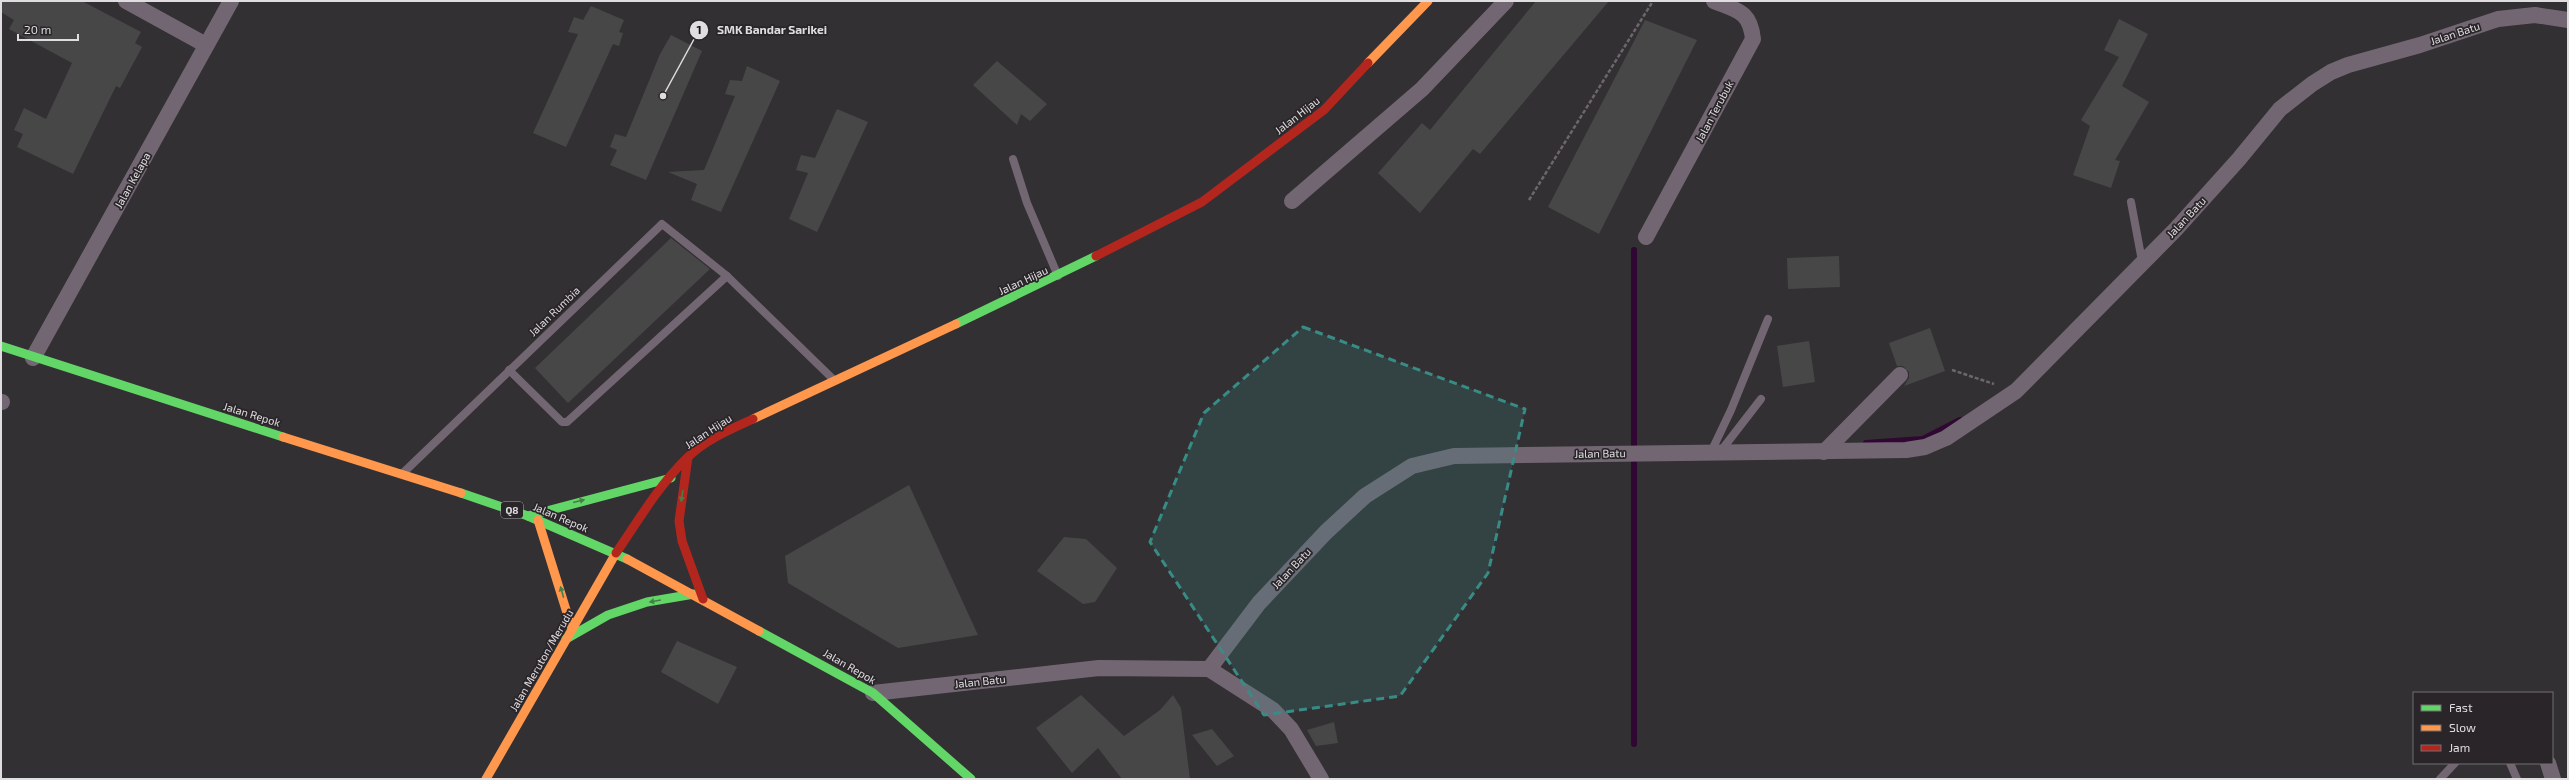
<svg xmlns="http://www.w3.org/2000/svg" width="2569" height="780" viewBox="0 0 2569 780" font-family="'Exo 2',sans-serif">
  <style>
    .lines { fill: none; stroke-linecap: round; stroke-linejoin: round }
    .stream { stroke: #300632; stroke-width: 6 }
    .building { fill: #484748 }
    .path { stroke: #6d666d; stroke-width: 2.5; stroke-dasharray: 4 2; stroke-linecap: butt }
    .lane { stroke: #736673; stroke-width: 8 }
    .street { stroke: #736673; stroke-width: 16 }
    .fast { stroke: #63d668; stroke-width: 9 }
    .slow { stroke: #ff974d; stroke-width: 9 }
    .jam { stroke: #b3261e; stroke-width: 9 }
    .oneway { fill: #467e48 }
    .marked { fill: #398b85; fill-opacity: 0.2; stroke: #398b85; stroke-width: 3; stroke-dasharray: 8 5; stroke-linejoin: round }
    .labels { text-anchor: middle; dominant-baseline: central; stroke-width: 3.5; stroke-linejoin: round; paint-order: stroke }
    .shield { fill: #292529; stroke: #a9a6a9; stroke-width: 1 }
    .shield-label { font-size: 10px; font-weight: bold; fill: #e0dde0 }
    .street-label { font-size: 11px; fill: #e0dde0; stroke: #292529 }
    .leader { fill: none; stroke: #e0dde0; stroke-width: 1.5 }
    .callout-dot { fill: #e0dde0; stroke: #292529; stroke-width: 1.5 }
    .mark-label { font-size: 12px; text-anchor: middle; font-weight: bold; fill: #111 }
    .callout-label { font-size: 12px; text-anchor: middle; font-weight: bold; fill: #e0dde0; stroke: #292529; stroke-width: 3.5; stroke-linejoin: round; paint-order: stroke }
  </style>
  <rect width="100%" height="100%" fill="#323032"/>
  <g class="lines">
    <g class="stream">
      <path d="M1866,443L1923,439L1960,420"/>
      <path d="M1634,744V250"/>
    </g>
  </g>
  <g class="building">
    <path d="M1,1H82L141,32L135,43L142,47L120,88L116,86L73,174L17,147L23,134L14,130L24,108L46,119L72,63L9,29L14,20L1,12Z"/>
    <path d="M1536,1H1609L1480,154L1473,149L1420,213L1378,173L1422,123L1430,130Z"/>
    <path d="M591,6L624,20L619,32L623,33L619,46L613,44L566,147L533,133L578,34L568,32L574,17L583,20Z"/>
    <path d="M2119,19L2148,34L2122,86L2149,102L2115,160L2120,161L2111,188L2073,175L2090,126L2081,120L2119,57L2104,50Z"/>
    <path d="M1645,20L1697,40L1599,234L1548,207Z"/>
    <path d="M671,35L702,51L646,180L610,165L617,150L610,147L615,134L626,137L660,54Z"/>
    <path d="M997,61L1047,104L1030,121L1021,114L1017,125L973,85Z"/>
    <path d="M747,66L780,81L721,212L691,200L697,184L668,172L704,170L735,96L725,94L730,80L742,81Z"/>
    <path d="M837,109L868,122L817,232L789,219L808,173L796,170L801,155L815,158Z"/>
    <path d="M671,238L710,269L568,403L535,368Z"/>
    <path d="M1839,256L1840,287L1788,289L1787,258Z"/>
    <path d="M1930,328L1945,371L1904,386L1909,378V372L1903,366H1897L1889,343Z"/>
    <path d="M1809,341L1815,382L1783,387L1777,346Z"/>
    <path d="M909,485L978,635L898,648L788,583L785,556Z"/>
    <path d="M1064,537L1086,539L1117,568L1095,602L1083,604L1037,571Z"/>
    <path d="M677,641L737,667L718,704L661,672Z"/>
    <path d="M1081,695L1124,736L1160,710L1173,695L1181,708L1190,779H1122L1098,748L1072,773L1036,728Z"/>
    <path d="M1334,722L1338,743L1316,746L1307,730Z"/>
    <path d="M1212,729L1234,756L1217,766L1192,735Z"/>
  </g>
  <g class="lines">
    <g class="path">
      <path d="M1529,200L1653,1"/>
      <path d="M1952,370L1994,384"/>
    </g>
    <g class="lane">
      <path d="M1013,159L1027,203L1058,276"/>
      <path d="M2131,202L2142,261"/>
      <path d="M509,370L562,422H567L727,276"/>
      <path d="M1711,452L1731,410L1768,319"/>
      <path d="M1720,452L1761,399"/>
      <path d="M403,473L662,224L727,276L834,380"/>
      <path d="M2510,763L2517,779"/>
      <path d="M2440,779L2455,763"/>
    </g>
    <g class="street">
      <path d="M126,1L206,45"/>
      <path d="M1292,201L1422,89L1506,1"/>
      <path d="M1646,237L1753,39C1750,11 1738,11 1714,1"/>
      <path d="M33,358L231,1"/>
      <path d="M1,402H2"/>
      <path d="M1824,452L1900,375"/>
      <path d="M1209,669L1273,710L1291,729L1321,779"/>
      <path d="M873,693L1099,668L1209,669L1259,603L1326,532L1365,496L1412,466L1454,456L1906,450L1925,447L1946,438L2016,391L2176,229L2239,159L2280,109L2312,84L2331,72L2348,65L2420,45L2498,19L2535,15L2568,20"/>
      <path d="M2548,763L2553,779"/>
    </g>
    <g class="fast">
      <path d="M956,324L1096,256"/>
      <path d="M1,346L283,437"/>
      <path d="M461,493L528,516L627,559"/>
      <path d="M528,516L671,478"/>
      <path d="M759,631L873,693L971,779"/>
      <path d="M566,639L608,615L647,602L694,594"/>
    </g>
    <g class="slow">
      <path d="M1368,63L1428,1"/>
      <path d="M753,419L956,324"/>
      <path d="M283,437L461,493"/>
      <path d="M538,520L572,629"/>
      <path d="M627,559L759,631"/>
      <path d="M486,779L616,553"/>
    </g>
    <g class="jam">
      <path d="M1096,256L1202,202L1324,110L1368,63"/>
      <path d="M688,457L679,521L682,541L703,599"/>
      <path d="M616,553C638,521 659,485 687,458C705,440 731,429 753,419"/>
    </g>
  </g>
  <defs><path id="oneway-solid" d="M-6-.8H1V-3.2L6.5 0L1 3.2V.8H-6Z"/></defs>
  <g class="oneway">
    <use href="#oneway-solid" transform="translate(682 496) rotate(99)"/>
    <use href="#oneway-solid" transform="translate(579 501) rotate(-14)"/>
    <use href="#oneway-solid" transform="translate(562 592) rotate(-106)"/>
    <use href="#oneway-solid" transform="translate(655 601) rotate(170)"/>
  </g>
  <path class="marked" d="M1303,327L1525,409L1488,573L1400,696L1264,715L1150,542L1204,413Z"/>
  <g class="labels">
    <rect class="shield" x="501" y="502" width="22" height="16" rx="3"/>
    <g class="shield-label">
      <text x="512" y="510">Q8</text>
    </g>
    <g class="street-label">
      <text transform="translate(2455 33) rotate(-18)">Jalan Batu</text>
      <text transform="translate(1714 111) rotate(-62)">Jalan Terubuk</text>
      <text transform="translate(1297 115) rotate(-38)">Jalan Hijau</text>
      <text transform="translate(132 180) rotate(-61)">Jalan Kelapa</text>
      <text transform="translate(2186 217) rotate(-47)">Jalan Batu</text>
      <text transform="translate(1023 280) rotate(-25)">Jalan Hijau</text>
      <text transform="translate(554 311) rotate(-44)">Jalan Rumbia</text>
      <text transform="translate(252 414) rotate(17)">Jalan Repok</text>
      <text transform="translate(708 431) rotate(-33)">Jalan Hijau</text>
      <text transform="translate(1600 453) rotate(-1)">Jalan Batu</text>
      <text transform="translate(561 517) rotate(23)">Jalan Repok</text>
      <text transform="translate(1291 568) rotate(-47)">Jalan Batu</text>
      <text transform="translate(541 660) rotate(-60)">Jalan Meruton/Merudu</text>
      <text transform="translate(850 666) rotate(30)">Jalan Repok</text>
      <text transform="translate(980 681) rotate(-6)">Jalan Batu</text>
    </g>
  </g>
  <path class="leader" d="M663 96L699 30"/>
  <g class="callout-dot">
    <circle cx="663" cy="96" r="4"/>
    <circle cx="699" cy="30" r="10"/>
  </g>
  <g class="mark-label">
    <text x="699" y="34">1</text>
  </g>
  <g class="callout-label">
    <text x="772" y="34">SMK Bandar Sarikei</text>
  </g>
  <rect width="2569" height="780" fill="none" stroke="#e0dde0" stroke-width="4"/>
  <rect x="2413" y="692" width="140" height="72" fill="#292529" stroke="#726f72"/>
  <rect x="2421" y="705" width="20" height="6" fill="#63d668" stroke="#726f72"/>
  <text x="2449" y="712" font-size="12" fill="#e0dde0">Fast</text>
  <rect x="2421" y="725" width="20" height="6" fill="#ff974d" stroke="#726f72"/>
  <text x="2449" y="732" font-size="12" fill="#e0dde0">Slow</text>
  <rect x="2421" y="745" width="20" height="6" fill="#b3261e" stroke="#726f72"/>
  <text x="2449" y="752" font-size="12" fill="#e0dde0">Jam</text>
  <path d="M18 34v6h60v-6" fill="none" stroke="#e0dde0" stroke-width="2"/>
  <text x="24" y="34" font-size="12" fill="#e0dde0" stroke="#292529" stroke-width="3" paint-order="stroke">20 m</text>
</svg>
